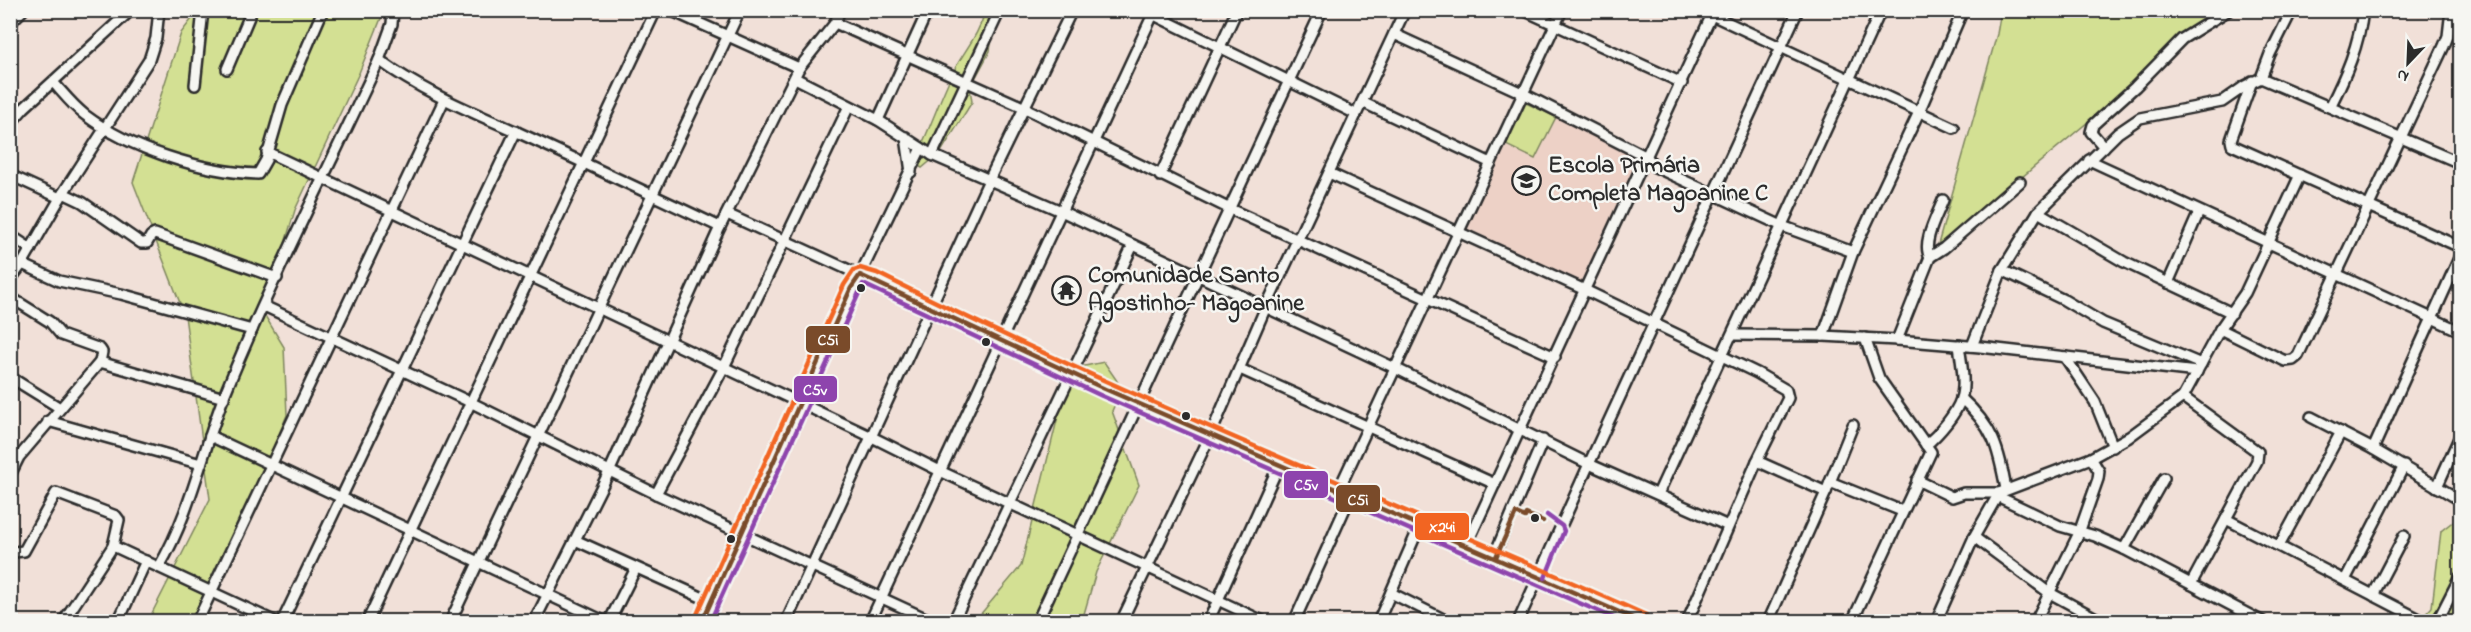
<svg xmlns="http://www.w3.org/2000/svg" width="2471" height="632" viewBox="0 0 2471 632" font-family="'Indie Flower',sans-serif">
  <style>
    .built { fill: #edd1c6 }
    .green { fill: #d3e093; stroke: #7f865f; stroke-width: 1.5 }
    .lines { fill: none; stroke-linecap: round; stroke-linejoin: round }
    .street-casing { stroke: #2b2b2b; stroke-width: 14 }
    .secondary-casing { stroke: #2b2b2b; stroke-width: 16 }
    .street { stroke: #f6f6f2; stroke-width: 9 }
    .secondary { stroke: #f6f6f2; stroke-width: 12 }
    .bus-1-casing { stroke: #f6f6f2; stroke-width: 9 }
    .bus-2-casing { stroke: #f6f6f2; stroke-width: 9 }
    .bus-3-casing { stroke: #f6f6f2; stroke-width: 9 }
    .bus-1 { stroke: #7a4b2a; stroke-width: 4.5 }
    .bus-2 { stroke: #8e44ad; stroke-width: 4.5 }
    .bus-3 { stroke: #f26522; stroke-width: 4.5 }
    .bus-dot { fill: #2b2b2b; stroke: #f6f6f2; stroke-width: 2 }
    .labels { text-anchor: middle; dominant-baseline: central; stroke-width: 5; stroke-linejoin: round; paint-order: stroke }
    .poi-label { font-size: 24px; font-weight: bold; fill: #2b2b2b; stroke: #f6f6f2; text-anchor: start }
    .line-badge { stroke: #f6f6f2; stroke-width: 2 }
    .badge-label { font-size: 16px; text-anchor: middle; font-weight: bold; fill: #fff }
  </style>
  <rect width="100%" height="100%" fill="#f1e0d8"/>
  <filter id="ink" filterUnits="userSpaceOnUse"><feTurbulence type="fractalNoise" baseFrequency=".0167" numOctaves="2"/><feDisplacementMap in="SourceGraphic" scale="12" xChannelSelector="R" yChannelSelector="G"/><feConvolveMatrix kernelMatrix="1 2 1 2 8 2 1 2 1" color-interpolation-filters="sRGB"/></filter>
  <g filter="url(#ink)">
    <path class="built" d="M1526,98L1640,155L1581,281L1463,227Z"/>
    <g class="green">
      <path d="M198,11H384L359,73L295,210L271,290L262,311L284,347L287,415L200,621H148L210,499L185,316L133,182L181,33Z"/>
      <path d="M985,11H1007L993,30L990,51L970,88L972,102L941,152L922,168L903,157L907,142H923C933,120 941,97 951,76C962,53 979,36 985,11Z"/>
      <path d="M2001,11H2221L1937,248L1997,34Z"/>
      <path d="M1526,103L1556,117L1535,159L1506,145Z"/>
      <path d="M1104,362L1122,388L1112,411L1139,485L1096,572L1082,621L974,622L1021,566L1060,408L1080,367Z"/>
      <path d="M2460,516V621L2418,622L2432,607L2441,531Z"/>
    </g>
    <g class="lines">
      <defs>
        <g id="street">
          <path d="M159,10L156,38L149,60L63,193L22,264L59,281L121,294L252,330"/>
          <path d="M670,10L799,68"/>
          <path d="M1144,10L1356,114"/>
          <path d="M1523,10L1682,83"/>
          <path d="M1701,10L1954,128"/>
          <path d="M10,23L23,10"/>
          <path d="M835,23L1023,107L1230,209L1555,357"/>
          <path d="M1394,34L1522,93L1647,157L1655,167L1782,226L1853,252"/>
          <path d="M379,60C423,92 468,110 517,132C585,163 652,195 720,227"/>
          <path d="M227,69L252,10"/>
          <path d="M795,78L878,120L932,155L1061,211L1395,368L1589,464L1518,622"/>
          <path d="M2261,78L2270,54L2292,10"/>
          <path d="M2252,81L2231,140L2232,145L2460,247"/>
          <path d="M53,82C63,93 73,106 85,115C130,149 202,172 258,174L266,160L282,105L323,10"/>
          <path d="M195,85L203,10"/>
          <path d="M1362,102L1491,163"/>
          <path d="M2330,107C2346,75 2359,46 2363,10"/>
          <path d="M878,120L928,10"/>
          <path d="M10,124L24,108L131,10"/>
          <path d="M906,137L911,172"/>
          <path d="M2104,147L2091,132L2093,125L2135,87L2182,39L2229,10"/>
          <path d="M267,152L872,437L940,471L1265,622"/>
          <path d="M932,155L1000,10"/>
          <path d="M2089,160L2460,331"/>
          <path d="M1329,173L1585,290L1757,373L1786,390L1788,398L1757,461L1687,622"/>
          <path d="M10,175L60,198"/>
          <path d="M1160,176L1237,10"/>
          <path d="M63,193L82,202L141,243H147L151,236L155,234L277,278"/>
          <path d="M2038,212L2124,262L2232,313"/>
          <path d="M727,214L860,275L921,148"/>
          <path d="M10,235L31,249"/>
          <path d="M1930,257C1921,243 1938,214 1943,200"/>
          <path d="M2002,270L2064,300L2103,323L2201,364"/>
          <path d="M10,280L22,264"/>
          <path d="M2168,283L2199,212"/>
          <path d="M10,297L50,322L61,335L100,349L102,352L100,362"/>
          <path d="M264,306L470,402L656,494L934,622"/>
          <path d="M2220,329L2285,361L2293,360L2298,356L2444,46L2448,36L2451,10"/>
          <path d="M1733,335L1823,336L1897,340L1980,347L2197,372"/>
          <path d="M1823,336L1853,252L1919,112L1963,10"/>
          <path d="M1897,340L1930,257L1944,248L2020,182"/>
          <path d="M1972,346L2002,270L2038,212L2118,133L2140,118L2222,102L2245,86L2261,78L2460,163"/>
          <path d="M2065,357L2095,402L2113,447"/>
          <path d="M1240,369L1495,484"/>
          <path d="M10,377L60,408"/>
          <path d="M2183,397L2258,452L2257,461L2191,584"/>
          <path d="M1961,398C1994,428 1998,447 2006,489"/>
          <path d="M2311,417L2373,449L2460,500"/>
          <path d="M48,421L201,464"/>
          <path d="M210,436L606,622"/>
          <path d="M1926,445C1939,434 1956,414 1961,399C1966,382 1961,362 1959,345"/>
          <path d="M2373,449L2460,256"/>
          <path d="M1757,461L1826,492"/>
          <path d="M10,475L19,457L100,362L224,398"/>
          <path d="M1917,480L1952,497L1964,493H1999L2091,458L2129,437L2183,397L2220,329L2245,293L2300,175"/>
          <path d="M1830,482L1902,511"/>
          <path d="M2437,487L2460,436"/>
          <path d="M1339,489L1562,10"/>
          <path d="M656,494L724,367L849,106"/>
          <path d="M1658,494L1881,10"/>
          <path d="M1997,496L2060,526L2095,536L2124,549L2263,622"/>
          <path d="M2226,519L2425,622"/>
          <path d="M1728,526L1589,464L1798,10"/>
          <path d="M1974,537L2048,592L2103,622"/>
          <path d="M575,540L712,602"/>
          <path d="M1467,544L1714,10"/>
          <path d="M113,546L276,622"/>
          <path d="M2279,546L2341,432"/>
          <path d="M10,549L14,552L24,551L56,493L116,516L119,520L113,546L63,622"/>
          <path d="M2124,549L2164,478"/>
          <path d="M1494,556L1543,440"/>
          <path d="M159,567C190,514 202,453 224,396C270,282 327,172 379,60L392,24L393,10"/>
          <path d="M2345,580L2404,466"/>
          <path d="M1391,593L1449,622"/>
          <path d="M2373,595L2404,536"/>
          <path d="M118,622L146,561"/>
          <path d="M197,622L444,100"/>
          <path d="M282,622L516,131"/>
          <path d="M367,622L656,10"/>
          <path d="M450,622L740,10"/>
          <path d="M534,622L610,470L720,227L799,68L835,23L840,10"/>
          <path d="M609,622L636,568"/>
          <path d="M786,622L989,180L1072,10"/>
          <path d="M870,622L1155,10"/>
          <path d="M953,622L1133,245"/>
          <path d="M1037,622L1322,10"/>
          <path d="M1121,622L1210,436L1265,309L1405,10"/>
          <path d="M1208,622L1279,465"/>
          <path d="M1294,622L1351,495"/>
          <path d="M1378,622L1420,525"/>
          <path d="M1768,622L1826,492L1853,425"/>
          <path d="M1852,622L1931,452L1879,378L1865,338"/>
          <path d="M1936,622L1974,537L1999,493"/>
          <path d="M2035,622L2079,533L2098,479L2099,471L2091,458"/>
          <path d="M2437,622L2460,577"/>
        </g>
        <path id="secondary" d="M702,622L851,288L860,275L874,280C1026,358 1183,423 1340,490C1441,533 1542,577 1643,622"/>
      </defs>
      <use href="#street" class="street-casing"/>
      <use href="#secondary" class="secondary-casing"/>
      <use href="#street" class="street"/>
      <use href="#secondary" class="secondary"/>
      <defs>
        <g id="bus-1">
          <path d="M1496,557L1516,513L1525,517L1526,514L1543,521"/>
          <path d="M702,622L851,288L860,275L1105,389L1642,622"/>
        </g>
        <g id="bus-2">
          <path d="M1545,578L1564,531L1562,526L1547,515"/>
          <path d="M710,622L863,284L1102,396L1623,622"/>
        </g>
        <path id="bus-3" d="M695,619L844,285L854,270L860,268L877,273C1128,399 1390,501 1646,615"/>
      </defs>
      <use href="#bus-1" class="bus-1-casing"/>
      <use href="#bus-2" class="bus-2-casing"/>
      <use href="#bus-3" class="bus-3-casing"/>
      <use href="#bus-1" class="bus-1"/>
      <use href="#bus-2" class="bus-2"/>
      <use href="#bus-3" class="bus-3"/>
    </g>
  </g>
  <defs>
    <symbol id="school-ring" viewBox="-11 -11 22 22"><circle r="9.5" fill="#f6f6f2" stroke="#2b2b2b" stroke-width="1.5"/><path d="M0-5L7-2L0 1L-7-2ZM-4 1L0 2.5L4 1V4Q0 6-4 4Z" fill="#2b2b2b"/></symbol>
    <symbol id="temple-ring" viewBox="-11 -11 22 22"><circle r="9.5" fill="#f6f6f2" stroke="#2b2b2b" stroke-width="1.5"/><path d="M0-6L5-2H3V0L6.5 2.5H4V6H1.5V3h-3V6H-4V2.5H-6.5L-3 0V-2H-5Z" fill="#2b2b2b"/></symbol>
  </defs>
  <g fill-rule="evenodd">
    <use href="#school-ring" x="1510" y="164" width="33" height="33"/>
    <use href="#temple-ring" x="1050" y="274" width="33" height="33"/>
  </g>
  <g class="bus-dot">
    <circle cx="861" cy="288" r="5"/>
    <circle cx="986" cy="342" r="5"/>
    <circle cx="1186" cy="416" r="5"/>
    <circle cx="1535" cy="518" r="5"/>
    <circle cx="731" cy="539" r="5"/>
  </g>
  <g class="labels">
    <g class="poi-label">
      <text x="1548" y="166">Escola Primária<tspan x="1548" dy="28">Completa Magoanine C</tspan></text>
      <text x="1088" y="276">Comunidade Santo<tspan x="1088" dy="28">Agostinho- Magoanine</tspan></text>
    </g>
  </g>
  <g class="line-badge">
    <rect x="805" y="325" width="46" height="29" rx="6" fill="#7a4b2a"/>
    <rect x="793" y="375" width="45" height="28" rx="6" fill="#8e44ad"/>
    <rect x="1283" y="470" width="46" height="29" rx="6" fill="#8e44ad"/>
    <rect x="1335" y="484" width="46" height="29" rx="6" fill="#7a4b2a"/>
    <rect x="1414" y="512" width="56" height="29" rx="6" fill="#f26522"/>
  </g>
  <g class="badge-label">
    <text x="828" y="345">C5i</text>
    <text x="815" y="395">C5v</text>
    <text x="1306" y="490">C5v</text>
    <text x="1358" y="505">C5i</text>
    <text x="1442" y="532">X24i</text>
  </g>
  <rect width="2471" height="632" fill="none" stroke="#f6f6f2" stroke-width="36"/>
  <rect x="18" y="18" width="2435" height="596" fill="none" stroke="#2b2b2b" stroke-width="2" filter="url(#ink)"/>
  <g transform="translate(2408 63) rotate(203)" stroke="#f6f6f2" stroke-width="4.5" paint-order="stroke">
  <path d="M0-4.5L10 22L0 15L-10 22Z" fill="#2b2b2b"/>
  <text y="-9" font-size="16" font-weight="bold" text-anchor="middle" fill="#2b2b2b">N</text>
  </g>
</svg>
